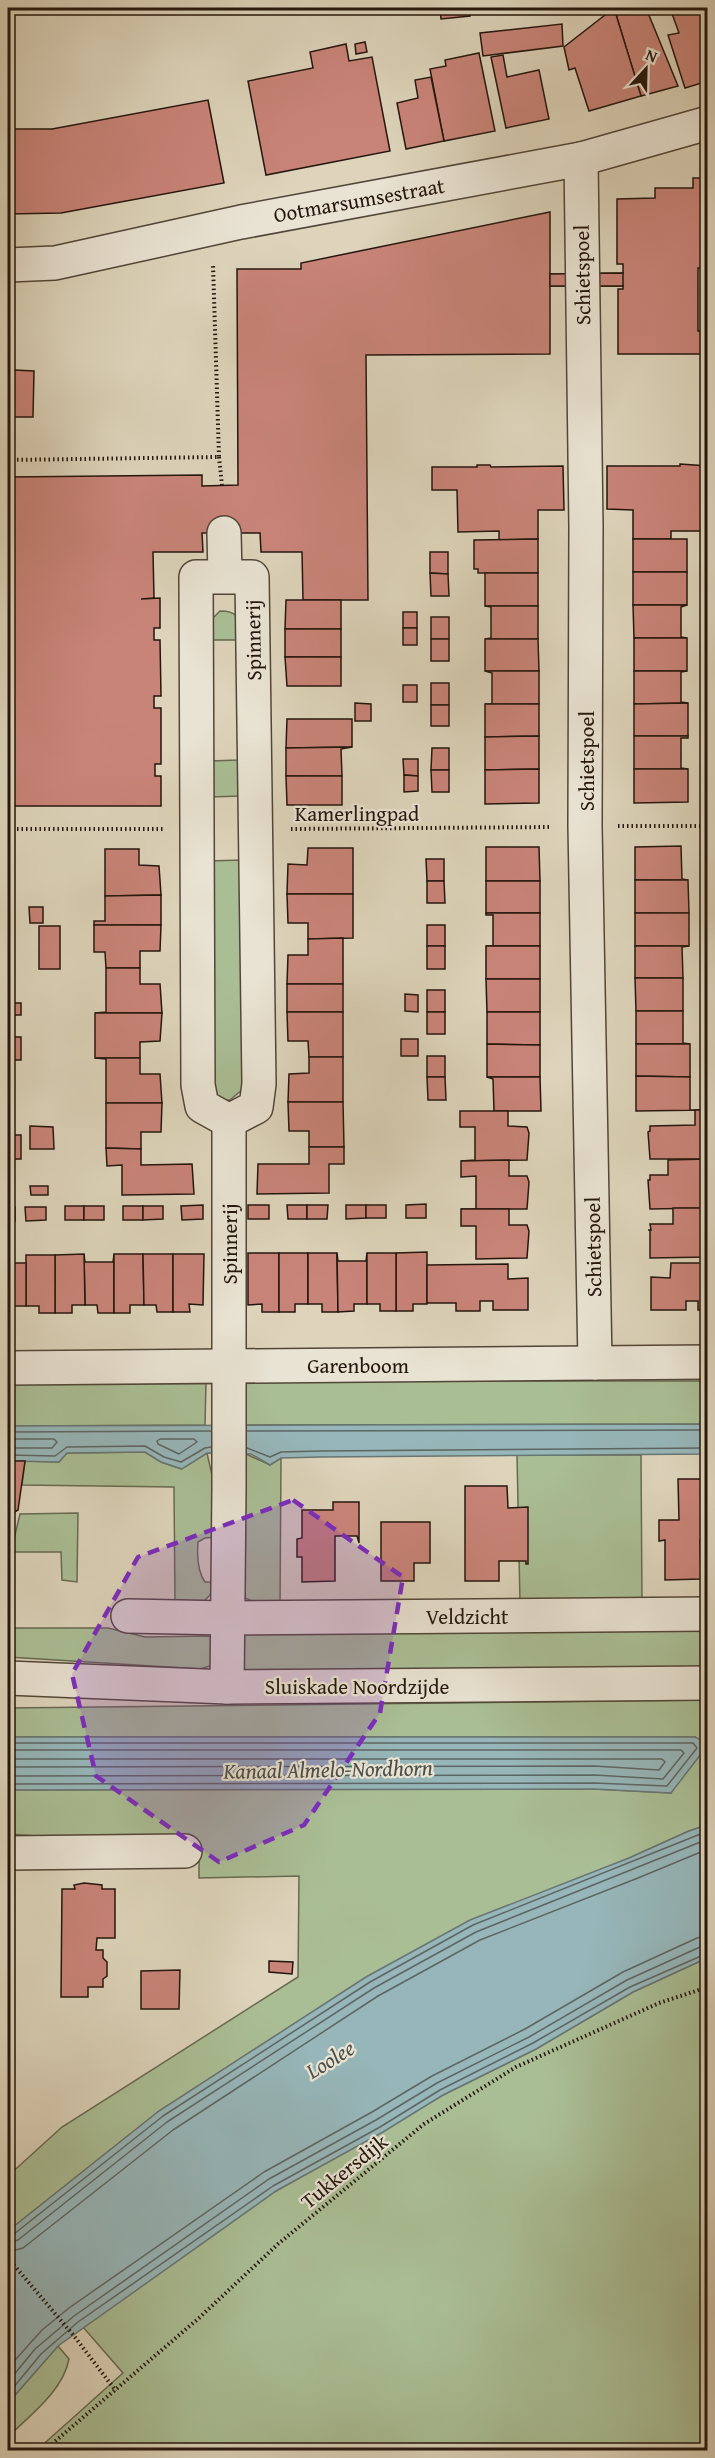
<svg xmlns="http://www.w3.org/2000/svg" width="715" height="2458" viewBox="0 0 715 2458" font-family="'Gentium Book Plus',serif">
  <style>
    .green { fill: #aabe95; stroke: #676a51; stroke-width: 1.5 }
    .water { fill: #96b6b9; stroke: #687674; stroke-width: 1.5 }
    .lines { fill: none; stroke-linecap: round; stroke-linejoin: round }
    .shore { stroke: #5d6663; stroke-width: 1.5 }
    .building { fill: #c98479; stroke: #24160d; stroke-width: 1.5 }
    .minor-casing { stroke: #524638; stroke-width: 36 }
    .path { stroke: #24160d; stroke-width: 4; stroke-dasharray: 1.5 3; stroke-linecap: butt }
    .minor { stroke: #e9e3d3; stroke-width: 33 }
    .marked { fill: #7b2cbf; fill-opacity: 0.2; stroke: #7b2cbf; stroke-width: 4.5; stroke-dasharray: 12 8; stroke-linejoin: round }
    .labels { text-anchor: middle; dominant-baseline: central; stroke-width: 4.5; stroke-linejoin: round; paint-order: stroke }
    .street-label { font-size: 21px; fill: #24160d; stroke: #e9e3d3 }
    .water-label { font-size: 22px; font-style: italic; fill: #4c4e49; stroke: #e9e3d3 }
  </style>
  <rect width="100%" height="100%" fill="#ddd4bb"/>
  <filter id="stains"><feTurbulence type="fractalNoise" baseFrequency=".00333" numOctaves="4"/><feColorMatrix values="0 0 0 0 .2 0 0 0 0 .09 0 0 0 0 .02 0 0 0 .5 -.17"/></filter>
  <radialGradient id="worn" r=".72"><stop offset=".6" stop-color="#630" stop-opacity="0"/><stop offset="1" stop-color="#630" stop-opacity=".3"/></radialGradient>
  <g class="green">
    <path d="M220,611C240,611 240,620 244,638L241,796L210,797V761L238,760V640H209L210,621Z"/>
    <path d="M242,860L243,1089L230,1100H222L214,1094L208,861Z"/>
    <path d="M247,1381H707V1424L241,1425V1394Z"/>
    <path d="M8,1382H206L205,1425L8,1426Z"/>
    <path d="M145,1452L161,1462L181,1469L207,1453L214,1484L218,1537L205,1538L198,1542C197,1555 197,1571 205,1582H216L215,1590L204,1601L175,1602L174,1487L22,1485L25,1461L59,1462L67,1453Z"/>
    <path d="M246,1454L270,1465L281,1458L280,1607L262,1605L245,1598L242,1583L239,1493Z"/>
    <path d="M517,1455H641L642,1603L520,1602Z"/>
    <path d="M78,1513L77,1582L62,1580L61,1552H11L20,1514Z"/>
    <path d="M707,1622V1670L248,1672L239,1667L234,1626Z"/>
    <path d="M8,1628H108L145,1637L210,1636L214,1640L215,1660L210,1666L200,1669L8,1657Z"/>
    <path d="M707,1700V1825L689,1831L367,1977L159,2111L8,2231V2176L62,2127L298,1977L299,1876L199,1878V1847L8,1834V1790L594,1789L671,1793L695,1737H8V1708Z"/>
    <path d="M707,1958V2450H37L123,2373L82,2326L276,2191L443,2095L536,2049L633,1992Z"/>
    <path d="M58,2346L69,2359C63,2391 30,2415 8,2437V2403Z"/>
  </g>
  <g class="water">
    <path d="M707,1424L708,1454L321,1457L281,1458L270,1465L251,1454L207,1453L182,1469L161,1462L145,1452L67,1453L59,1462L8,1461V1426Z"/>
    <path d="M8,1737H695L701,1740L704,1750L671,1793L594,1789L8,1790Z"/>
    <path d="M707,1825V1958L633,1992L536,2049L443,2095L383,2132L276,2191L58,2346L8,2403V2231L159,2111L366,1977L470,1920L629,1858L689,1831Z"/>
  </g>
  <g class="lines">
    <g class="shore">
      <path d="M247,1431L708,1430"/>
      <path d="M8,1432L211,1431"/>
      <path d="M8,1439H54L57,1442L52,1448H8"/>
      <path d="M160,1439H194L197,1442L179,1454L158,1444L157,1441Z"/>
      <path d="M247,1448L270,1457L281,1452L321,1451L708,1448"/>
      <path d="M8,1455L55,1456L67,1447L145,1446L164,1457L181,1462L205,1448L211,1447"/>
      <path d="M8,1743H693L697,1748L667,1786L594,1783L8,1784"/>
      <path d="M8,1750H681L684,1753L663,1779L594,1775L8,1776"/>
      <path d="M8,1759H662L665,1762L659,1770L594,1766L8,1767"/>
      <path d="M8,2236L14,2234L163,2116L370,1982L473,1925L708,1831"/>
      <path d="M8,2243L18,2240L167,2122L374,1988L476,1932L708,1839"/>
      <path d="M8,2252L23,2248L173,2130L378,1996L480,1940L638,1878L708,1849"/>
      <path d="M8,2368L42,2330L69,2308L264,2172L372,2112L432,2076L525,2029L623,1972L697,1938L708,1936"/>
      <path d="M8,2382L35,2349L74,2316L269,2179L376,2120L437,2083L529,2037L627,1980L700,1947L708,1945"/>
      <path d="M8,2394L41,2354L78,2322L273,2186L380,2127L440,2090L533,2043L630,1987L708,1953"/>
    </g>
  </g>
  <g class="building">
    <path d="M440,8H469L470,16L441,19Z"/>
    <path d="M614,8H646L678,86L641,96Z"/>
    <path d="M614,8L641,96L589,111L575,68L569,70L564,47Z"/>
    <path d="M670,8H705L708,12V81L685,88L668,35L679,33Z"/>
    <path d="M562,24L563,46L483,56L480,33Z"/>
    <path d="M365,42L367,52L356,54L355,44Z"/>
    <path d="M346,44L349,61L372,57L390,151L266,175L248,81L313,68L310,52Z"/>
    <path d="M479,53L495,131L444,141L430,69L446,66L445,60Z"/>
    <path d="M503,55L507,77L539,70L549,119L506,128L491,57Z"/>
    <path d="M431,77L444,141L406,149L397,103L418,98L415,80Z"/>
    <path d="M208,100L224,183L61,213L8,214V129H52Z"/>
    <path d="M693,178H708V268H698V331H708V354H618V289H623V286H550V274L623,273V264H617V199L655,198V188H693Z"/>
    <path d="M550,212V354L366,355L368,600H303L302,552H261L260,533H202L203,552H153L154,598L141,599L160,598V628H154V640H160L161,696H154V708H161V764H155V776H161V806H8V477L202,475V486L238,485L237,269H301V263Z"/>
    <path d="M623,273V286H550V274Z"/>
    <path d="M14,370L34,371L33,417H13Z"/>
    <path d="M680,464L708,466V531H671V539H633V510L607,509V466H680Z"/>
    <path d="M477,465H490L491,467L563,466L564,510H538V539L499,540V531L458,532L457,490H432V467H477Z"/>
    <path d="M538,539V573H478V569H474V540Z"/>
    <rect x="633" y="539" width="54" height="33"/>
    <path d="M430,552H448V574L430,573Z"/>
    <rect x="633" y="572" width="54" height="33"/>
    <path d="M430,573L448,574L449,596H431Z"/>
    <rect x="485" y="573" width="53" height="33"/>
    <path d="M286,600H341V629H285Z"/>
    <path d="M633,605H687L681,607V637L687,638H634Z"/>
    <path d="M485,606H538V639H485L491,638V607Z"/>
    <rect x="403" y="612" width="14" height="16"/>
    <rect x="431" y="617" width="18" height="22"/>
    <rect x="403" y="628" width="14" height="17"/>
    <rect x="285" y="629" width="56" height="28"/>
    <rect x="634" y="638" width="53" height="33"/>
    <rect x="431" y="639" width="18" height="22"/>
    <path d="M485,639H538L539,671H485Z"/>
    <path d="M285,657H341V686H287Z"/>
    <path d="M485,671H539V704H485H492V673Z"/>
    <path d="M634,671H687L681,672V702L688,703L634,704Z"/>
    <rect x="431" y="683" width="18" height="22"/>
    <rect x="403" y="685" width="14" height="17"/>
    <path d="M355,703L371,704V721H355Z"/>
    <path d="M688,703V736H634V704Z"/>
    <path d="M485,704H539V736L485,737Z"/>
    <rect x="431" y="705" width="18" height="21"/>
    <path d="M287,719H352V747L286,748Z"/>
    <path d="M539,736V769L485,770V737Z"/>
    <path d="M634,736H688V738H681V768L688,769H634Z"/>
    <path d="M352,747L341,749L342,776H286V748Z"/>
    <path d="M432,748H449V770H431Z"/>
    <path d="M403,759H418V776L404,775Z"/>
    <path d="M539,769V803L485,804V770Z"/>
    <path d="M634,769H688V802L634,803Z"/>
    <path d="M431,770H449V792H432Z"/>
    <path d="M404,775L418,776V791L404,792Z"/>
    <path d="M286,776H342V805H287Z"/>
    <path d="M681,846L682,879L688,880H635V847Z"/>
    <path d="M486,847H539L540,881H486Z"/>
    <path d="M308,848H353V894H287L288,864L307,865Z"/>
    <path d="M105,849H139V865L159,866L161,895L105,896Z"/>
    <path d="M426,859H444V881H427Z"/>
    <path d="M635,880H688L689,913H635Z"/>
    <path d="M427,881H444L445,903H427Z"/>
    <rect x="486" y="881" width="54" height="32"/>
    <path d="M287,894H353V938L308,939V923H288Z"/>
    <path d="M161,895V925H94V921H105V896Z"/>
    <path d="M29,907H43V923H30Z"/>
    <path d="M486,913H540V946H486H493V915H486Z"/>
    <rect x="635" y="913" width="54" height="33"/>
    <path d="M94,925H161L160,951H140V968H106L105,952H94Z"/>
    <rect x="427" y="925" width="18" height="21"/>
    <rect x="39" y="926" width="21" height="43"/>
    <path d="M343,938V984H287L288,955H308V939Z"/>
    <rect x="427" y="946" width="18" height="23"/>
    <rect x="486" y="946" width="54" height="33"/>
    <path d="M635,946H689L682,947L683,978H635Z"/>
    <path d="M106,968H140V984H160L162,1013H95L106,1012Z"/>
    <path d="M635,978H683V1011H636Z"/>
    <path d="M486,979H540V1012H487Z"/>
    <rect x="287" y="984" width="56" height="28"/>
    <rect x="427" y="990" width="18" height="22"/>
    <path d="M405,994L418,995V1012L405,1011Z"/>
    <rect x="8" y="1003" width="13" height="12"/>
    <path d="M636,1011H683V1043L690,1044H636Z"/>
    <path d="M287,1012H343V1057H309L308,1041H288Z"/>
    <rect x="427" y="1012" width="18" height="22"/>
    <path d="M487,1012H540V1045L487,1044Z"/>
    <path d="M95,1013H162L160,1041L140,1042V1058H95Z"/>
    <rect x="8" y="1037" width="13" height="23"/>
    <rect x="401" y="1039" width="17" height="17"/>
    <path d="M487,1044L540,1045V1077H487Z"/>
    <path d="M636,1044H690V1077L636,1076Z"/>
    <rect x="427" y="1056" width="18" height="21"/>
    <path d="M309,1057H343V1102H288L289,1074L309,1073Z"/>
    <path d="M95,1058H140V1074H160L162,1103H106V1059Z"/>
    <path d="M636,1076L690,1077V1110H708L636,1111Z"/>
    <path d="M427,1077H445L446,1100H428Z"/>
    <path d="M487,1077H540L541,1111H494L493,1079Z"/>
    <path d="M288,1102H343L344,1147H309V1131H289Z"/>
    <path d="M106,1103H162L161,1132H141V1149L106,1148Z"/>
    <path d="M695,1110H708V1126H702V1159H708H650L648,1132L650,1131V1126L695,1125Z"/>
    <path d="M460,1111H508V1126L527,1127L529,1133L527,1160L461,1161L475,1160V1127H460Z"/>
    <path d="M30,1126L53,1127L54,1149H30Z"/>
    <rect x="8" y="1135" width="13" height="24"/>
    <path d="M309,1147H344V1164H329V1193L257,1194L258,1164H309Z"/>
    <path d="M106,1148L141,1149V1165L192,1164L194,1194L122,1195V1165L107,1166Z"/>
    <path d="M708,1159V1175H702V1208H708L650,1209L648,1180H650V1175H668V1160Z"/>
    <path d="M509,1160V1176H527L529,1182L527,1209H461H476V1176L461,1177V1161Z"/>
    <path d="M30,1186H48V1195H31Z"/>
    <path d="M426,1204V1218H406V1205Z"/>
    <path d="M203,1205V1219L182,1220L181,1206Z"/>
    <rect x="248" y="1205" width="21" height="14"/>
    <path d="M287,1205H307V1219H288Z"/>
    <path d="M307,1205H328L327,1219H307Z"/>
    <path d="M346,1205H366V1218L346,1219Z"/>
    <rect x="366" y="1205" width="20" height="13"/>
    <rect x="65" y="1206" width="19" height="14"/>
    <rect x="84" y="1206" width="20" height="14"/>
    <rect x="123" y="1206" width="20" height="14"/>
    <path d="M143,1206H163V1219L143,1220Z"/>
    <rect x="8" y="1207" width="7" height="14"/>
    <path d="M25,1207H46V1220L26,1221Z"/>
    <path d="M673,1208H708V1257L650,1258V1230H648H651L650,1224H673Z"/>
    <path d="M461,1209H509V1225H527L529,1231L527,1258L476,1259V1226H461Z"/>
    <path d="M427,1252V1304H413V1311H396V1253Z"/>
    <path d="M248,1253H279V1312H262V1304L248,1305Z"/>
    <path d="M279,1253H308V1304H295V1312H279Z"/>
    <path d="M308,1253H337L338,1312H322V1304H308Z"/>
    <path d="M337,1253L338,1261H366L367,1253V1304H354V1311L338,1312Z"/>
    <path d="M367,1253H396V1311H380V1304H367Z"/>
    <path d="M84,1254L85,1262H113L114,1254V1313H98L97,1305H85Z"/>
    <path d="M84,1254L85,1305H72V1313H55V1255Z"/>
    <path d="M114,1254H143L144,1305H130V1313H114Z"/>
    <path d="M143,1254H173V1312H157L156,1305H144Z"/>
    <path d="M173,1254H204L203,1305L189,1304L190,1312H173Z"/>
    <path d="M26,1255H55V1313H39V1306H26Z"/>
    <path d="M8,1263H26V1306H13V1313H8Z"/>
    <path d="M671,1263H708V1310H698V1301H686V1310H651V1277L670,1278Z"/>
    <path d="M508,1264V1279L528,1278V1310H493V1301H480V1311H456V1303H427V1265Z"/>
    <path d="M8,1461H25L18,1510L8,1516Z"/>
    <path d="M678,1479H708V1541L700,1540L701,1579L665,1580V1540L659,1541V1520H679Z"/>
    <path d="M465,1486H507L508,1508L528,1507V1564H526V1561H499V1581H465Z"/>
    <path d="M333,1502H359V1543L357,1536H335V1581L302,1582V1557H297V1539L302,1538V1510H333Z"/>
    <path d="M381,1522H430V1563H414V1581H381Z"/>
    <path d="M84,1883L102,1885V1889H115V1938H97L96,1950H103V1958L107,1962V1976L103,1979V1987H88V1997H61L62,1889H75L74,1885Z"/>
    <path d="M269,1961L293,1962L292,1974L269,1972Z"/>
    <path d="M180,1970L179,2009H141V1971Z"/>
  </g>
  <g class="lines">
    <defs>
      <g id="minor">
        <path d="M581,159L586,527L585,826L595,1363"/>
        <path d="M8,265L55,263L241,222L581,159L708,123"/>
        <path d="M224,533L225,576"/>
        <path d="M8,1368L708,1362"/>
        <path d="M128,1616L227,1618L708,1614"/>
        <path d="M8,1678L227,1687L708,1683"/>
        <path d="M227,1687L229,1488V1121L256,1107L259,1084L252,577H196L198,1085L202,1106L229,1121"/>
        <path d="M8,1853L185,1851"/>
      </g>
    </defs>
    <use href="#minor" class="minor-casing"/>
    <g class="path">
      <path d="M219,457L222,485"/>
      <path d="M8,460L219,457L213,265"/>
      <path d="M618,826H708"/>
      <path d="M8,829H164"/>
      <path d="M291,829L551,827"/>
      <path d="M8,2258L74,2336L116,2391"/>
      <path d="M45,2450L199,2318L278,2244L424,2124L516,2067L659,2003L708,1987"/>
    </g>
    <use href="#minor" class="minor"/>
  </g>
  <path class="marked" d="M293,1500L403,1577L380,1713L304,1825L219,1862L96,1776L72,1674L138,1557Z"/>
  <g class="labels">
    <g class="street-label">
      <text transform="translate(359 200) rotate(-10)">Ootmarsumsestraat</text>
      <text transform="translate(582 275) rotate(-91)">Schietspoel</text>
      <text transform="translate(253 640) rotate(-91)">Spinnerij</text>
      <text transform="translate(586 761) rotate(-90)">Schietspoel</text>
      <text x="357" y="813">Kamerlingpad</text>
      <text transform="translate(229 1244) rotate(-90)">Spinnerij</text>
      <text transform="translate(593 1247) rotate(-91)">Schietspoel</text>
      <text x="358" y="1365">Garenboom</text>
      <text x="467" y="1616">Veldzicht</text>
      <text x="357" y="1686">Sluiskade Noordzijde</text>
      <text transform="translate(344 2171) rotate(-39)">Tukkersdijk</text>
    </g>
    <g class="water-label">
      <text transform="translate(328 1769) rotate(-1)">Kanaal Almelo-Nordhorn</text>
      <text transform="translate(330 2059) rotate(-32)">Loolee</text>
    </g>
  </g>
  <rect width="715" height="2458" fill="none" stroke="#ddd4bb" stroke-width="30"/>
  <rect x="9" y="9" width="697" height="2440" fill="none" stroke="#24160d" stroke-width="3"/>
  <rect x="15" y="15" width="685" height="2428" fill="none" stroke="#24160d" stroke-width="1.5"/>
  <g transform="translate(646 69) rotate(22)" stroke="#e9e3d3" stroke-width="4.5" paint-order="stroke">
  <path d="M0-4.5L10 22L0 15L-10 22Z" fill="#24160d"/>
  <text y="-9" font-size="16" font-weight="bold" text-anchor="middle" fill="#24160d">N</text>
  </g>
  <rect width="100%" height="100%" filter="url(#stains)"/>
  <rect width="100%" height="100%" fill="url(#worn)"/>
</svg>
